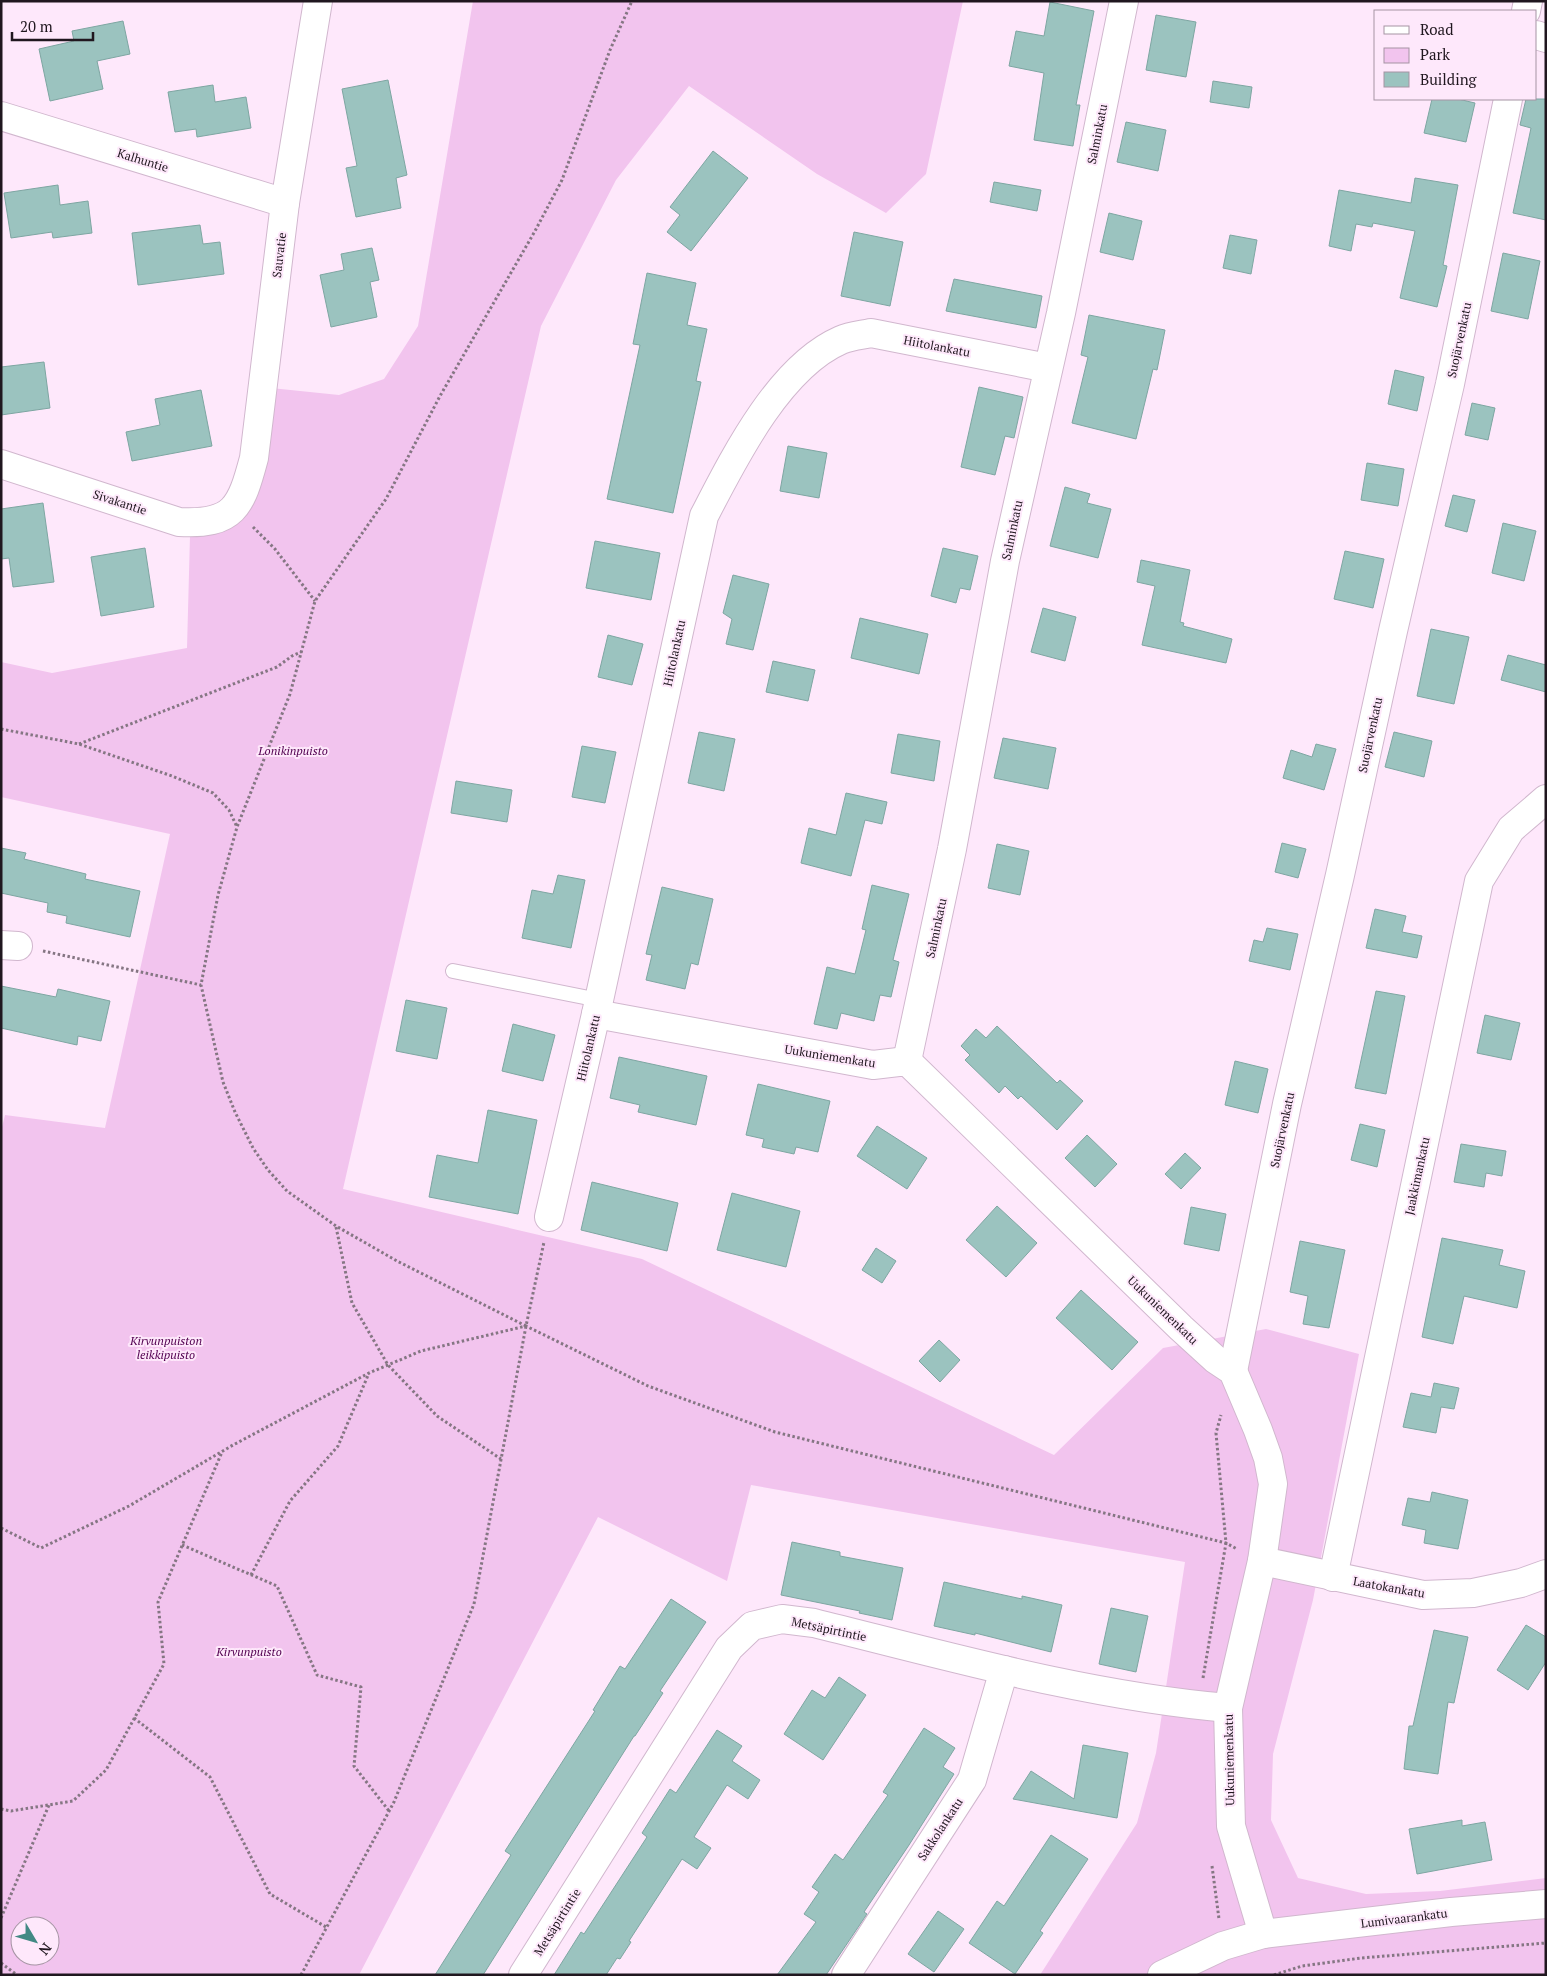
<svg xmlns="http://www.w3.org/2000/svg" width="1547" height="1976" viewBox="0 0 1547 1976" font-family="'PT Serif',serif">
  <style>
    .green { fill: #f2c4ee; fill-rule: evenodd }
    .building { fill: #9bc3bf; stroke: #7ea6a2 }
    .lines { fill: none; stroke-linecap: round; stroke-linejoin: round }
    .service-casing { stroke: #d1b7ce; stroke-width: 16 }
    .minor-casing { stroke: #d1b7ce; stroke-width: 30 }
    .path { stroke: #857683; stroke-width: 3; stroke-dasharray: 2.5 2.5; stroke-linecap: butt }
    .service { stroke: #fff; stroke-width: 14 }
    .minor { stroke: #fff; stroke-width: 28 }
    .labels { text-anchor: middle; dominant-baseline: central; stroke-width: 4; stroke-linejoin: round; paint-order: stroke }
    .street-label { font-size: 12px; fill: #20171f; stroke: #fee8fb }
    .park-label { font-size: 12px; font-style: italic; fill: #520050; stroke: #fee8fb }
  </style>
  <rect width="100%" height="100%" fill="#fee8fb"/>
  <path class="green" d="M473,1H963L926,174L886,213L817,174L689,86L616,180L541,326L343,1189L642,1259L1054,1455L1163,1348L1266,1329L1359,1354L1313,1600L1273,1754L1271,1820L1298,1878L1366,1894L1440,1891L1546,1878V1975H1040L1137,1823L1156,1753L1185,1562L751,1485L727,1581L598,1517L359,1975H1V1131L5,1115L105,1128L170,834L1,797V662L52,673L187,648L190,536L227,525L271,388L339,395L384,379L418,326ZM20,1926H50V1956H20Z"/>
  <g class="building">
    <path d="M1050,2L1094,11L1076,105H1080L1073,146L1034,140L1044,73L1009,66L1016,31L1044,36Z"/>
    <path d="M1156,15L1196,22L1186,77L1146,70Z"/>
    <path d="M123,21L130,54L97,61L103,89L50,101L39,49L74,41L72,31Z"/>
    <path d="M388,80L407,175L396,178L401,208L356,217L346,168L357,166L342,89Z"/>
    <path d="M1213,81L1252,87L1249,108L1210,102Z"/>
    <path d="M213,85L215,102L246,97L251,128L197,137L196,129L175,132L168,92Z"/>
    <path d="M1432,99H1458L1475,103L1466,142L1424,133Z"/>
    <path d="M1526,99H1546V220L1513,213L1531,128L1520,125Z"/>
    <path d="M1126,122L1166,130L1158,171L1117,162Z"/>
    <path d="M713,151L748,178L691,251L667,232L680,215L670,207Z"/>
    <path d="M1415,178L1458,185L1443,265L1447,266L1437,307L1400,298L1415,231L1373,223L1372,227L1356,224L1351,251L1329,246L1339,190L1411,203Z"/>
    <path d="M994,182L1041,190L1037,211L990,202Z"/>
    <path d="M58,185L60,205L88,201L92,233L53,238L52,232L11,238L4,193Z"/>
    <path d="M1109,213L1142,221L1133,260L1100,252Z"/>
    <path d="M200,225L203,244L220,242L224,274L138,285L132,233Z"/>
    <path d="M854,232L903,242L890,306L841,296Z"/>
    <path d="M1230,235L1257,240L1251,274L1223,268Z"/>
    <path d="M372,248L379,280L370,282L377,317L331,327L320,275L344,270L341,254Z"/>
    <path d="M1503,253L1540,261L1528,319L1491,311Z"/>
    <path d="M647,273L696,283L687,325L707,329L696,381L701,382L673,513L607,499L640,345L633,344Z"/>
    <path d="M954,279L1042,296L1036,328L946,311Z"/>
    <path d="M1089,315L1165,330L1157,370L1153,369L1136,439L1072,423L1088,357L1081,355Z"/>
    <path d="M44,362L50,408L1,415V367Z"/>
    <path d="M1395,370L1424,377L1417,411L1388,404Z"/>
    <path d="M979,387L1023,397L1014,438L1005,436L995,475L961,467Z"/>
    <path d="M201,390L212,446L132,461L126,432L160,425L155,399Z"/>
    <path d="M1472,403L1495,408L1488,440L1465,435Z"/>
    <path d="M788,446L827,453L819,498L780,491Z"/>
    <path d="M1367,463L1404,469L1398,506L1361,500Z"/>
    <path d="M1065,487L1090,494L1087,503L1111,509L1098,558L1050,546Z"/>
    <path d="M1453,495L1475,500L1467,532L1445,526Z"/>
    <path d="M43,503L54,582L13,587L9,558L1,559V509Z"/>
    <path d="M1503,523L1536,531L1524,581L1492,573Z"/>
    <path d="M595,541L660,553L651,600L586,588Z"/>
    <path d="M145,548L154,607L101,616L91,557Z"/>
    <path d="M943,548L978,556L970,590L960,588L956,603L931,596Z"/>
    <path d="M1345,551L1384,559L1373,608L1334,599Z"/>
    <path d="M1141,560L1190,570L1180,622L1184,623L1183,626L1232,639L1226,663L1142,645L1155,586L1137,582Z"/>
    <path d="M733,575L769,584L753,650L726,644L732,619L723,613Z"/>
    <path d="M1043,608L1076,617L1065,661L1031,652Z"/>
    <path d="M860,618L928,634L919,674L851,658Z"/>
    <path d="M1431,629L1469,637L1454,704L1417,696Z"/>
    <path d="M608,635L643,644L632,685L598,677Z"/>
    <path d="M1508,655L1546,665V692L1501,680Z"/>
    <path d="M773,661L815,670L808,701L766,692Z"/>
    <path d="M699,732L735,739L724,791L688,783Z"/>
    <path d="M1394,732L1432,741L1424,777L1385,767Z"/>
    <path d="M898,734L940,741L934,781L891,773Z"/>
    <path d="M1003,738L1056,748L1048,789L994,778Z"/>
    <path d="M1316,744L1336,749L1324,790L1283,778L1291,750L1312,757Z"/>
    <path d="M582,746L616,752L605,803L572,797Z"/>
    <path d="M456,781L512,790L507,822L451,813Z"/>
    <path d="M846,793L887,802L882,824L865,820L851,876L801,863L809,828L836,835Z"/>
    <path d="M1282,843L1306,849L1298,878L1275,872Z"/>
    <path d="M997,844L1029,851L1020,895L988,888Z"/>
    <path d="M1,848L26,853L24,859L86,874L85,879L140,891L130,937L66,923L67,916L47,912L48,903L1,893Z"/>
    <path d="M558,875L585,880L571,948L522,938L532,890L553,894Z"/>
    <path d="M872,885L909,894L893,960L899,962L891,997L880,995L874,1021L841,1013L837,1029L814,1024L827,967L855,974L866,930L862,929Z"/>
    <path d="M662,887L713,899L698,965L691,963L685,989L646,980L652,955L646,954Z"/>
    <path d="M1375,909L1406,916L1402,932L1422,936L1417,958L1366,948Z"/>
    <path d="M1267,928L1298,934L1290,970L1249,961L1254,940L1263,942Z"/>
    <path d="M1,986L56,997L58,989L110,1001L101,1041L78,1036L77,1045L1,1028Z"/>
    <path d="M1376,991L1405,996L1386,1094L1355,1088Z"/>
    <path d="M406,1000L447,1008L437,1059L396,1051Z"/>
    <path d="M1485,1015L1520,1023L1511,1060L1477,1053Z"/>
    <path d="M513,1024L555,1035L543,1081L502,1071Z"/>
    <path d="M997,1026L1057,1083L1060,1080L1083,1101L1057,1130L1021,1096L1018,1099L1005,1086L999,1093L965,1060L970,1055L961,1046L976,1029L986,1038Z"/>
    <path d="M619,1057L707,1076L696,1125L638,1112L640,1105L610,1098Z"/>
    <path d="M1235,1061L1268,1069L1258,1113L1225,1105Z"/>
    <path d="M758,1084L830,1101L818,1152L796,1147L794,1154L762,1147L764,1139L746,1135Z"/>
    <path d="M488,1110L537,1120L518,1214L429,1197L437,1155L478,1163Z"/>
    <path d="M1360,1124L1385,1130L1377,1167L1351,1160Z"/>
    <path d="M877,1126L927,1158L907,1189L857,1156Z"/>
    <path d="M1087,1135L1117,1164L1095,1187L1065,1158Z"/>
    <path d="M1461,1144L1506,1151L1502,1176L1486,1173L1484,1187L1454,1182Z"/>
    <path d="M1185,1153L1201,1168L1181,1189L1165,1174Z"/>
    <path d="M592,1182L678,1203L667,1251L581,1230Z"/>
    <path d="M732,1193L800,1211L786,1267L717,1250Z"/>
    <path d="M997,1206L1037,1243L1006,1277L966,1240Z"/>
    <path d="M1191,1207L1226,1214L1219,1251L1184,1244Z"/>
    <path d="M1442,1238L1503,1250L1499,1265L1525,1271L1517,1308L1464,1296L1453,1344L1422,1337Z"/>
    <path d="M1300,1241L1345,1250L1329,1328L1303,1324L1308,1296L1290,1292Z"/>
    <path d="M876,1248L896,1261L882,1283L862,1270Z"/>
    <path d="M1081,1290L1138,1342L1112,1370L1056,1318Z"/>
    <path d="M939,1340L960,1360L940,1382L919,1361Z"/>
    <path d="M1434,1383L1459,1388L1454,1409L1441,1407L1436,1433L1403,1427L1411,1393L1431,1397Z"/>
    <path d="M1432,1492L1468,1500L1458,1549L1424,1543L1426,1530L1402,1525L1408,1498L1430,1502Z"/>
    <path d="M792,1542L840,1552V1556L903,1568L892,1620L859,1613L860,1611L781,1595Z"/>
    <path d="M944,1582L1022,1599V1596L1062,1605L1051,1652L975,1633V1635L934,1626Z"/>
    <path d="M671,1599L706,1622L660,1691L663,1693L635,1736H634L483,1975H435L511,1855L505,1851L595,1711L593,1710L620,1666L625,1669Z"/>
    <path d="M1111,1608L1148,1616L1136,1672L1099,1664Z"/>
    <path d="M1526,1625L1546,1637V1662L1528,1690L1497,1670Z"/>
    <path d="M1434,1630L1468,1637L1454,1703L1448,1702L1438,1774L1404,1769L1409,1726H1413Z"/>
    <path d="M839,1677L866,1695L823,1760L784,1734L812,1690L825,1698Z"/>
    <path d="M924,1728L955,1748L943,1767L954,1774L909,1845L864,1912L867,1914L826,1975H777L816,1922L804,1914L819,1892L812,1887L835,1854L843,1860L888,1795L883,1792Z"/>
    <path d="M717,1730L742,1746L732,1761L760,1780L748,1799L727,1785L694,1837L711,1848L697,1869L682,1859L629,1941L631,1942L620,1959L617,1958L606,1975H554L581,1932L584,1934L647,1837L642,1833L670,1789L676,1793Z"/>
    <path d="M1083,1745L1128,1753L1117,1818L1013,1799L1031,1771L1074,1799Z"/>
    <path d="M1462,1820V1826L1485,1822L1492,1860L1417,1874L1409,1829Z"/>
    <path d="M1051,1835L1088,1859L1040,1931L1043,1933L1015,1974L969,1943L997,1901L1004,1906Z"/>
    <path d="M938,1911L964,1929L934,1972L908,1954Z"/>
  </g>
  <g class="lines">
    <defs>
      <path id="service" d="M453,971L599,1000"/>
      <g id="minor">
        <path d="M1526,11L1528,1"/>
        <path d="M1536,35L1546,38"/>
        <path d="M1,116L285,203"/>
        <path d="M1,464L179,522C234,525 241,507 254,458L285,203L318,1"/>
        <path d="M1,945L18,946"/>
        <path d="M596,1014L873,1065L907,1061L1181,1328L1215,1359L1233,1371L1258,1430L1268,1458L1273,1484L1262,1561L1228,1708L1231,1826L1263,1934"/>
        <path d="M907,1061L952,849L1005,561L1061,313L1124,1"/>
        <path d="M549,1217L596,1014L704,516C734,458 779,367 841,340C850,336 862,335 871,333L1048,368"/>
        <path d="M1233,1371L1287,1104L1340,875L1393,631L1450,384L1508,99"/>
        <path d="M1262,1561L1423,1595L1473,1593L1521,1583L1546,1574"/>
        <path d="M1333,1577L1479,881L1511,829L1546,799"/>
        <path d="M523,1975L729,1648L752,1626L782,1619L814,1623C951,1657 1088,1696 1228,1708"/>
        <path d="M846,1975L972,1780L1004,1670"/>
        <path d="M1162,1975L1223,1946L1263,1934L1451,1912L1546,1904"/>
      </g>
    </defs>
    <use href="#service" class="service-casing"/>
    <use href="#minor" class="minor-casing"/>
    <g class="path">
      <path d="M253,527L275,549L315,601"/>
      <path d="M1,729L79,744L172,776L213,793L229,810L237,827"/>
      <path d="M79,744L277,667L292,656L301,652"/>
      <path d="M43,951L201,985"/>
      <path d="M336,1227L352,1303L388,1365L437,1416L501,1459"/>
      <path d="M526,1326L397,1261L336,1226L287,1191L268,1170L253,1148L235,1112L223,1082L201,985L218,895L237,827L290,694L315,601L386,499L440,396L535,231L562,180L610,50L632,1"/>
      <path d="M1,1528L41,1548L129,1506L233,1445L369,1373L421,1351L526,1326L648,1386L775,1432L1226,1543L1237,1549"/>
      <path d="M182,1545L277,1586L317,1675L361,1687L354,1766L389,1811"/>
      <path d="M251,1575L290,1501L338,1446L369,1373"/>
      <path d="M1203,1678L1226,1543L1216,1433L1221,1415"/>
      <path d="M134,1718L210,1777L270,1894L326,1927"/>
      <path d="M1,1809L11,1811L73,1801L106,1770L164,1664L158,1602L222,1452"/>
      <path d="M1212,1866L1219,1919"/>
      <path d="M1,1918L49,1805"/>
      <path d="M1,1963L17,1975"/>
      <path d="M301,1975L394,1802L474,1604L526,1326L544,1242"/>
      <path d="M1274,1975L1302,1966L1361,1958L1546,1943"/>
    </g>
    <use href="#service" class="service"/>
    <use href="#minor" class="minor"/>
  </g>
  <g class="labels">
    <g class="street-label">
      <text transform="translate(1097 134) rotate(-79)">Salminkatu</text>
      <text transform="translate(143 160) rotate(17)">Kalhuntie</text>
      <text transform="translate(279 255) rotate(-83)">Sauvatie</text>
      <text transform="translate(1459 340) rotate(-78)">Suojärvenkatu</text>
      <text transform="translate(937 346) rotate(11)">Hiitolankatu</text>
      <text transform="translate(120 502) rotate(18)">Sivakantie</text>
      <text transform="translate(1012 530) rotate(-78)">Salminkatu</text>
      <text transform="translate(674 653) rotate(-78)">Hiitolankatu</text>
      <text transform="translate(1370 735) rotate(-78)">Suojärvenkatu</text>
      <text transform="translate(936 928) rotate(-78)">Salminkatu</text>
      <text transform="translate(588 1048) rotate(-77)">Hiitolankatu</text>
      <text transform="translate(830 1056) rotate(9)">Uukuniemenkatu</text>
      <text transform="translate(1282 1130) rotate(-78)">Suojärvenkatu</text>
      <text transform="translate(1417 1176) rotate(-78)">Jaakkimankatu</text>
      <text transform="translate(1163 1310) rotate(44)">Uukuniemenkatu</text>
      <text transform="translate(1389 1587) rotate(10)">Laatokankatu</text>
      <text transform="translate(829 1629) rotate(12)">Metsäpirtintie</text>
      <text transform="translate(1229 1760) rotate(-91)">Uukuniemenkatu</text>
      <text transform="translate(940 1829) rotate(-57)">Sakkolankatu</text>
      <text transform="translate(1404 1918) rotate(-7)">Lumivaarankatu</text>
      <text transform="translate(557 1922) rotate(-58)">Metsäpirtintie</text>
    </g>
    <g class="park-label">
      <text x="293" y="750">Lonikinpuisto</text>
      <text x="166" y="1340">Kirvunpuiston<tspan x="166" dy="14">leikkipuisto</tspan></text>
      <text x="249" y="1651">Kirvunpuisto</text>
    </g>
  </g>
  <rect width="1547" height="1976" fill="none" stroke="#20171f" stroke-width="5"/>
  <rect x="1374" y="10" width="162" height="90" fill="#fee8fb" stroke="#a594a3"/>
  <rect x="1384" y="26" width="25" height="8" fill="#ffffff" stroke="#a594a3"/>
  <text x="1420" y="35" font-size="15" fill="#20171f">Road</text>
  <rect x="1384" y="48" width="25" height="15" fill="#f2c4ee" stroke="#a594a3"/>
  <text x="1420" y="60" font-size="15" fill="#20171f">Park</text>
  <rect x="1384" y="72" width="25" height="15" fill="#9bc3bf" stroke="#a594a3"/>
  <text x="1420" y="85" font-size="15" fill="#20171f">Building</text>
  <g transform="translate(35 1941) rotate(128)"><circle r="24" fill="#fee8fb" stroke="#a594a3"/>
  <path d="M0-4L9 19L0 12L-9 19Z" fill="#428984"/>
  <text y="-8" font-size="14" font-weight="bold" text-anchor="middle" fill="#20171f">N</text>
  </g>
  <path d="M12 32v8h81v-8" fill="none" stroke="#20171f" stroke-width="2.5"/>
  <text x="20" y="32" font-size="15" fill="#20171f" stroke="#fee8fb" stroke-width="4" paint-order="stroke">20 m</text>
</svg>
